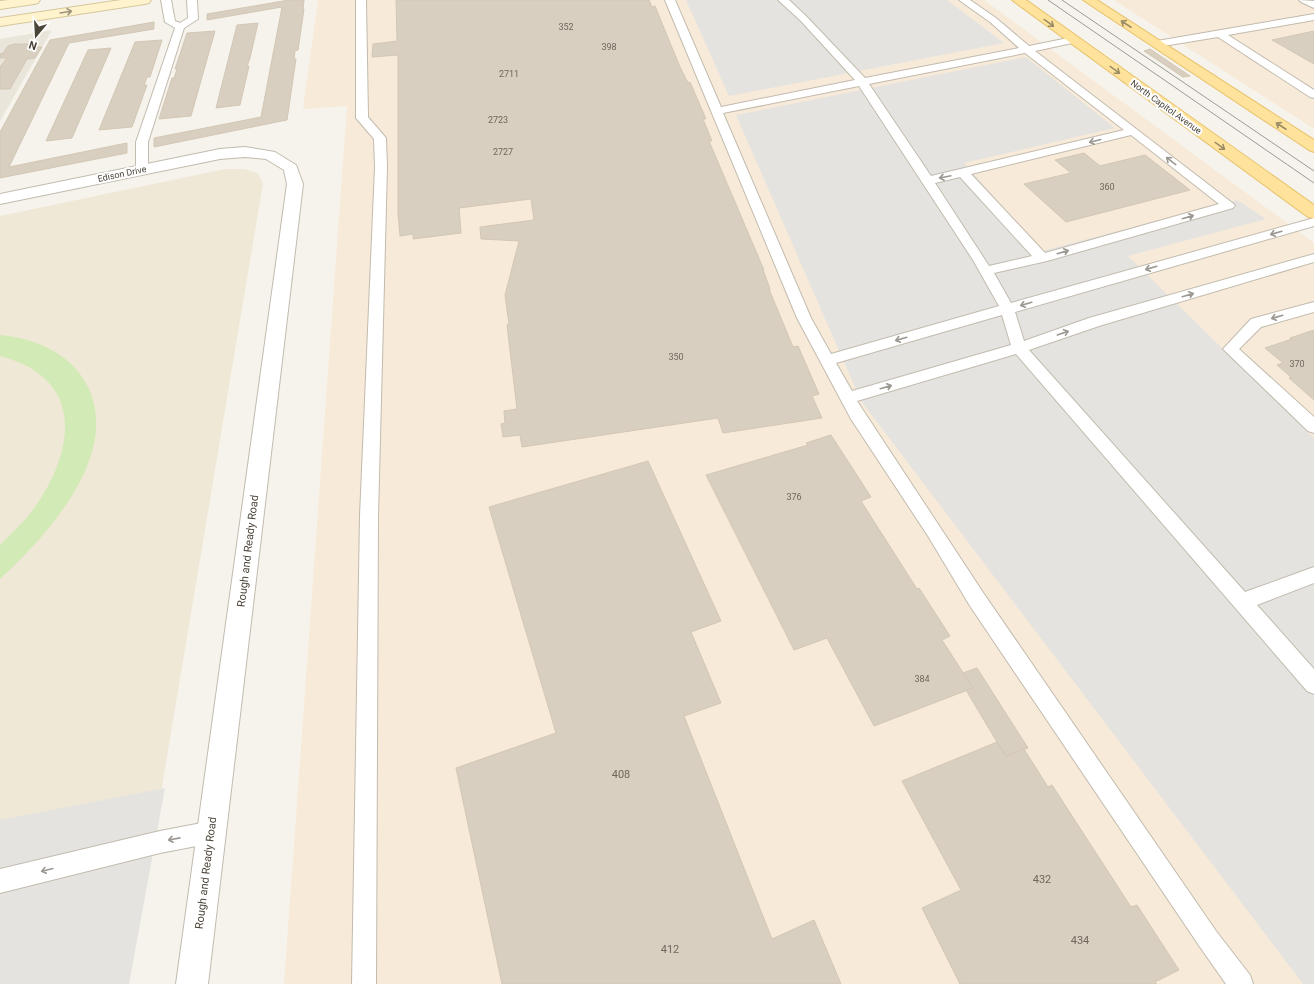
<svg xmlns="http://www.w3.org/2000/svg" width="1314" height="984" viewBox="0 0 1314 984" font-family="Roboto,sans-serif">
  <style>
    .residential { fill: #eae5da }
    .commercial { fill: #f7ead8 }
    .education { fill: #efe8d6 }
    .green { fill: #d2eab5 }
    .parking { fill: #e5e3e0 }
    .building { fill: #d8cfc1; stroke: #d3c7b4 }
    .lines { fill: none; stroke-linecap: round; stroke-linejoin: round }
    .lane-casing { stroke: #c2bbae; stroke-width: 2 }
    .street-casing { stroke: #c2bbae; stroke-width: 2 }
    .secondary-casing { stroke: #d6c79b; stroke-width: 2 }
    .primary-casing { stroke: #e6c16a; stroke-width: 2 }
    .lane { fill: #fff; fill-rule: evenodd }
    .street { fill: #fff; fill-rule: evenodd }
    .secondary { fill: #fff3cd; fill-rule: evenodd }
    .primary { fill: #ffe39c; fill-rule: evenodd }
    .tram { stroke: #9a9a9a; stroke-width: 1 }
    .oneway { stroke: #9c937c }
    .oneway2 { stroke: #9c8c66 }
    .oneway3 { stroke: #9c9892 }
    .labels { text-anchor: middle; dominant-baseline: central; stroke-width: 4; stroke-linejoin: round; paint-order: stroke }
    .number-label { font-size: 9px; fill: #6e675b }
    .far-street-label { font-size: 9px; fill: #4b4439; stroke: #fff }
    .street-label { font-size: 11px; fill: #4b4439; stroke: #fff }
    .near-number-label { font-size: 11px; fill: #6e675b }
  </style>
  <rect width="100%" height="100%" fill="#f6f3ec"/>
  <path class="residential" d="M52,30L0,121V39Z"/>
  <g class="commercial">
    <path d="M318,0H984L1314,243V984H284L347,106L303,109Z"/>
    <path d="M1114,0H1314V129Z"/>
  </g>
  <path class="education" d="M225,169H245L257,173L263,183L129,984H0V216Z"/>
  <path class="green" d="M0,335C30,338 61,349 80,374C131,444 50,533 0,579V545C13,532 27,519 37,504C77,445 82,377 0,356Z"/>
  <g class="parking">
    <path d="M686,0H947L1004,43L729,96Z"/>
    <path d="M1026,57L1115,128L964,163L1042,251L1237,200L1266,219L1128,256L1314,438V984H1303L861,401L736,115Z"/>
    <path d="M165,788L129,984H0V820Z"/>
  </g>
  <g class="building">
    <path d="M289,0H304L303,9H304L298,50L295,51L294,59H296L287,120L154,147V138L261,117L282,7L207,20V14Z"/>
    <path d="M396,0H649L652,7L655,6L680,67L688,83L690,82L706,119H703L712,141H709L764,270H763L770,289H769L793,347L798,346L819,394L812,396L822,418L723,433L718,418L522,447L520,435L503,437L501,424L505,423L504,411L517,409L507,325L509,324L505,295L519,241L481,239L480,227L534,220L531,199L459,208L461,233L413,239V234L400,236L398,214V55L372,57L373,44L397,41Z"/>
    <path d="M154,22V29L69,43L9,167L127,143V153L0,178V132L50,40Z"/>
    <path d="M258,23L250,58L247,66H249L240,105L216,108L237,25Z"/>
    <path d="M215,31L191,116L159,119L172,78H174L177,69H175L187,33Z"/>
    <path d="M1314,31V64L1272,40Z"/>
    <path d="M162,40L150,77H147L144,85H147L132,127L99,130L135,42Z"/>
    <path d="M14,44H36L33,47H42L35,58L27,59L10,89H0V67L7,58H0V54L3,53L8,46Z"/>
    <path d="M111,48L72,138L46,141L88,50Z"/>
    <path d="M1150,49L1190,76L1183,77L1144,51Z"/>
    <path d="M1084,153L1100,166L1145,155L1190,190L1066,222L1024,184L1071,173L1055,160Z"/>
    <path d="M1314,330V400L1289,378L1291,377L1277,365L1283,363L1265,348L1292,339L1290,338Z"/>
    <path d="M831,435L871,497L861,501L917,589L919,588L950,636L942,640L973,688L874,726L827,638L794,650L706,475L808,445L806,443Z"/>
    <path d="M648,461L721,621L691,632L721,703L684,716L772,939L814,920L841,984H502L456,768L556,733L489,507Z"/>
    <path d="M977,668L1028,748L1006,756L997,742L966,690L973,688L963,673Z"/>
    <path d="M997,742L1006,756L1024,749L1048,787L1052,785L1131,907L1137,905L1179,970L1155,982L1157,984H960L922,908L961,890L902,781Z"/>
  </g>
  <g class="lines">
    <defs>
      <g id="lane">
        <path d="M161,0H171L175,21L180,23L188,18L187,0H197L198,19L184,28L148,142V170L146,173H138L136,170V142L175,28L165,22Z"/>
        <path d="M356,0H366L368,117L386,138L387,167L378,516L376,984H352L360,516L375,167L374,139L356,118Z"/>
        <path d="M665,0H675L721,107L855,80L800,20L778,0H789L806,16L865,78L1019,48L990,22L959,0H970L996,18L1029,46L1073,37L1077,38L1078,40L1077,42L1035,51L1235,205L1233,208L1047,261L994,273L1011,303L1314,218V226L1015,312L1024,341L1089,318L1314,254V262L1099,326L1029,350L1245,592L1314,567V583L1257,605L1314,669V694L1307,691L1016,354L857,401L984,594L1216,931L1250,975L1253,984H1226L1200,947L970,606L928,536L851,419L797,318ZM1025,53L1124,130L931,176L869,84ZM859,86L973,260L999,306L831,354L811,318L723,113ZM1131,135L1219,204L1045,253L971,174ZM960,177L1032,256L989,266L935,183ZM1002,315L1011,345L852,391L836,363Z"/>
        <path d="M1299,0L1314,1V8L1301,2Z"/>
        <path d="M1314,14V20L1228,35L1314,90V98L1310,97L1218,37L1157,47L1152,44L1157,41Z"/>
        <path d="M1314,302V312L1261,327L1239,349L1314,417V433L1308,431L1223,349L1251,319Z"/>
        <path d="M212,821L220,824L223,832L220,840L212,843L160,853L0,893V869L160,831Z"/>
      </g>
      <path id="street" d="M245,147L275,152L296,165L303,184L208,984H176L287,184L284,170L266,159L245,157L220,159L0,204V194L220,149Z"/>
      <g id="secondary">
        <path d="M9,0H40L38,3L34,4L0,9V1Z"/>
        <path d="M121,0H151L149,3L145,4L0,26V18Z"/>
      </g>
      <g id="primary">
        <path d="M1012,0H1026L1314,205V218L1308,217Z"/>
        <path d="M1083,0H1097L1314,140V152L1309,150Z"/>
      </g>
    </defs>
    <use href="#lane" class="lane-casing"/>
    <use href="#street" class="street-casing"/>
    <use href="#secondary" class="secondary-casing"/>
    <use href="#primary" class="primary-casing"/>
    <use href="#lane" class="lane"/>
    <use href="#street" class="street"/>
    <use href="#secondary" class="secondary"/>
    <use href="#primary" class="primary"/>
    <g class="tram">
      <path d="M1048,0L1314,183"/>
      <path d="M1062,0L1314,171"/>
    </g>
  </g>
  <defs><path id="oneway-shaft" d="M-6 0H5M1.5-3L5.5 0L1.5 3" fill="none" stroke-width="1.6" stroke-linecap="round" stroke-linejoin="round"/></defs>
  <use class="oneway" href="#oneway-shaft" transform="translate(66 12) rotate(-9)"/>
  <g class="oneway2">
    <use href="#oneway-shaft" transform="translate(1049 23) rotate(36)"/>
    <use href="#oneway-shaft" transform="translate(1126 24) rotate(-147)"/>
    <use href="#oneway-shaft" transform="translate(1115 70) rotate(36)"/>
    <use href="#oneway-shaft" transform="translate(1281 126) rotate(-147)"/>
    <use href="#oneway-shaft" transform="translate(1220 146) rotate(36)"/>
  </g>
  <g class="oneway3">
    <use href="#oneway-shaft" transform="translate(1095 141) rotate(166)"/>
    <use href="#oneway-shaft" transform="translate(1171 161) rotate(-142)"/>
    <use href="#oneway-shaft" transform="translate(945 177) rotate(168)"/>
    <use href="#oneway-shaft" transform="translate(1188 217) rotate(-16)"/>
    <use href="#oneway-shaft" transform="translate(1276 233) rotate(164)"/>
    <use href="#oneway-shaft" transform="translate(1063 252) rotate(-16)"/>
    <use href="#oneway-shaft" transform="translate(1151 268) rotate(164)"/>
    <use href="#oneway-shaft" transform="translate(1188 295) rotate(-16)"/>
    <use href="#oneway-shaft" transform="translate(1026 304) rotate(164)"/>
    <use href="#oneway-shaft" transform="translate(1277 317) rotate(164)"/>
    <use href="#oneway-shaft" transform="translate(1063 333) rotate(-19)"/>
    <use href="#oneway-shaft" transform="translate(901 339) rotate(164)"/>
    <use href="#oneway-shaft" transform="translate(886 387) rotate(-16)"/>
    <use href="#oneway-shaft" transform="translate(174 839) rotate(169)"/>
    <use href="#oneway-shaft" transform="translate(47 870) rotate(166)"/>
  </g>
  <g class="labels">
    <g class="number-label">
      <text x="566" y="27">352</text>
      <text x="609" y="47">398</text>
      <text x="509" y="74">2711</text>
      <text x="498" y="120">2723</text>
      <text x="503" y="152">2727</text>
      <text x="1107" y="187">360</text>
      <text x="676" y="357">350</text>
      <text x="1297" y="364">370</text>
      <text x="794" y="497">376</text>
      <text x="922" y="679">384</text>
    </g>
    <g class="far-street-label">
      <text transform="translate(1166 107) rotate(36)">North Capitol Avenue</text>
      <text transform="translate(122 174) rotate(-12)">Edison Drive</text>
    </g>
    <g class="street-label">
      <text transform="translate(248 551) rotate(-83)">Rough and Ready Road</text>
      <text transform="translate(206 873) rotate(-83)">Rough and Ready Road</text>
    </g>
    <g class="near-number-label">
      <text x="621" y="774">408</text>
      <text x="1042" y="879">432</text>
      <text x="1080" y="940">434</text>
      <text x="670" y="949">412</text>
    </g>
  </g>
  <g transform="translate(36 36) rotate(198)" stroke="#ffffff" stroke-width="3" paint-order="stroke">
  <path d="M0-3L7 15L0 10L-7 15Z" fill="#4b4439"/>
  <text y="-6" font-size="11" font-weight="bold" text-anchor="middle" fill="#4b4439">N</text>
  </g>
</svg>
